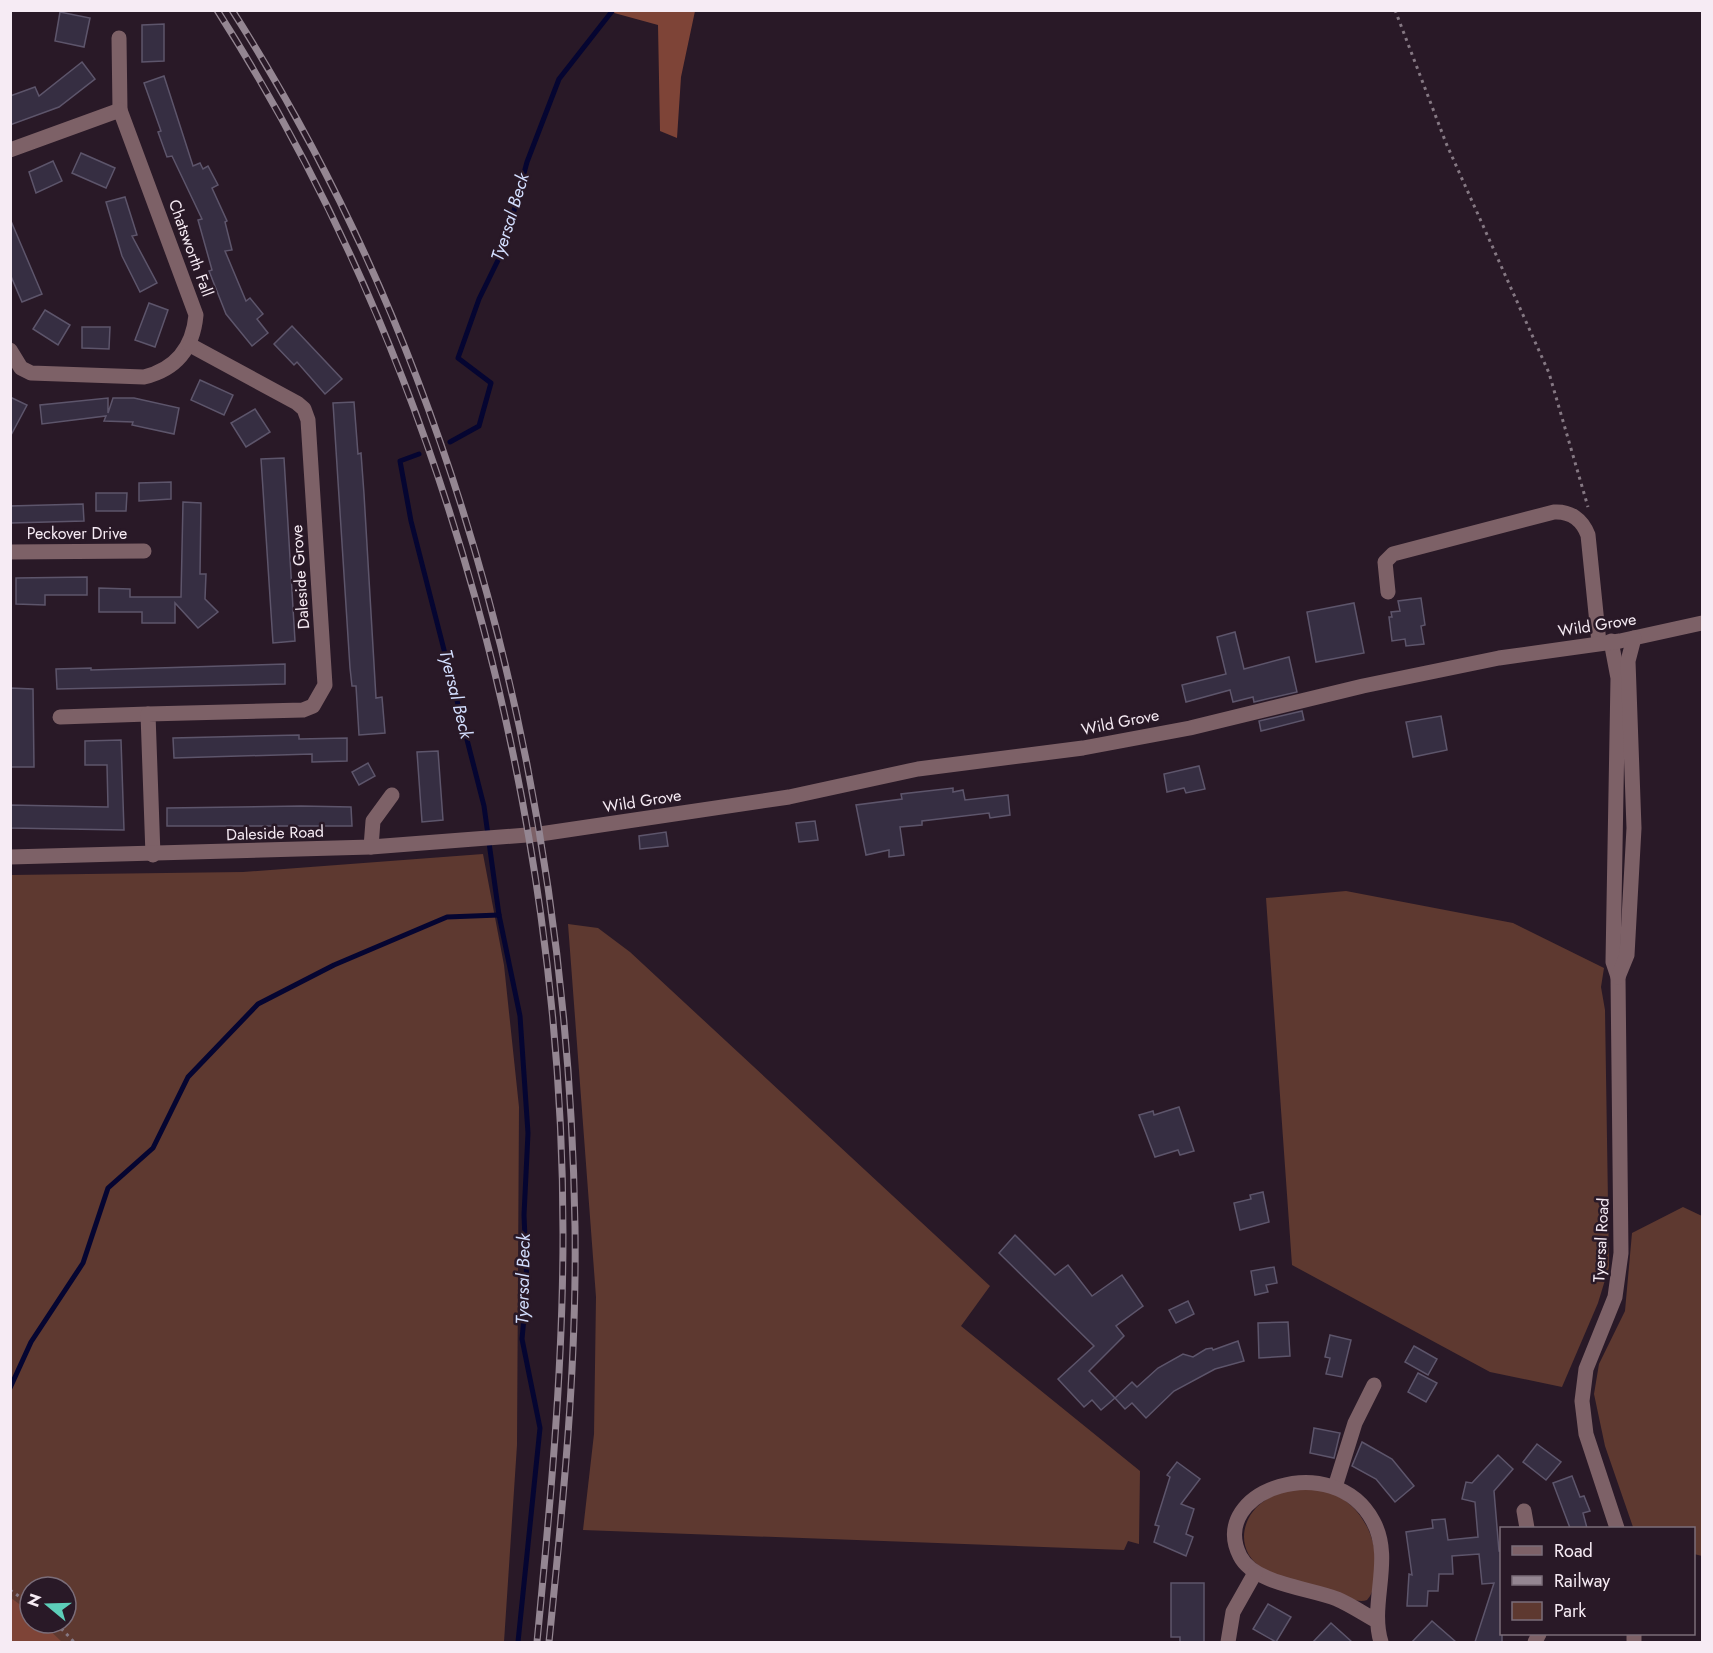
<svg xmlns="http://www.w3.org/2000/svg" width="1713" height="1653" viewBox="0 0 1713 1653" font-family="Jost,sans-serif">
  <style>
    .green { fill: #5e3930; fill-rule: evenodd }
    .forest { fill: #7e4437 }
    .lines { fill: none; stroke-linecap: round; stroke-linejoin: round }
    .stream { stroke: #050531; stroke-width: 5 }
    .building { fill: #362e42; stroke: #5d556b; stroke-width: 1.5 }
    .path { stroke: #857883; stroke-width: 3; stroke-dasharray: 3 4.5; stroke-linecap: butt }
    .minor { stroke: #7d6167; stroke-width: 15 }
    .rail-casing { stroke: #948692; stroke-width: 7 }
    .rail { stroke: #291927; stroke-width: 4.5; stroke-dasharray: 14; stroke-linecap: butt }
    .labels { text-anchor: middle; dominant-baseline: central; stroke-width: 5; stroke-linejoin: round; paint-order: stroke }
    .street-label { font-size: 16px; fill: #f6ebf4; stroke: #291927 }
    .water-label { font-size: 18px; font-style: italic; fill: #d2ddfd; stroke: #291927 }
  </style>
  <rect width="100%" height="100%" fill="#291927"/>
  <g class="green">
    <path d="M483,854L504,965L519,1107L517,1445L504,1642H11L10,875L243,872ZM30,1587H66V1623H30Z"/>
    <path d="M1346,891L1513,923L1604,968L1601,987L1605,1010L1609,1267L1598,1303L1562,1387L1490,1372L1292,1265L1266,898Z"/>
    <path d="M568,924L598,928L630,952L990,1286L961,1326L1140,1471L1139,1544L1128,1541L1124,1550L583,1530L594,1434L596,1297Z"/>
    <path d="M1683,1207L1702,1216V1556L1694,1554V1528L1633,1527L1605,1446L1594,1394L1599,1364L1625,1311L1632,1233Z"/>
    <path d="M1283,1490C1295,1490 1308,1488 1320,1490C1356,1496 1379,1535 1375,1569C1374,1580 1375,1592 1367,1600C1356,1605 1333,1591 1320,1587C1302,1582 1277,1578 1262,1568C1238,1553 1239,1523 1259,1505C1265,1499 1275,1495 1283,1490Z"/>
  </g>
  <g class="forest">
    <path d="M607,11H695L681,77L677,138L660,131L658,25Z"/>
    <path d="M11,1598L30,1612V1623H42L62,1642H11Z"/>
  </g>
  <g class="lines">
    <g class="stream">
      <path d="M450,442L479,426L491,383L458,358L479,299L504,248L527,162L559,79L613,10"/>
      <path d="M419,454L400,461L411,521L484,806L499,915L520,1016L528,1133L524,1215L527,1285L522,1339L540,1428L518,1642"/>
      <path d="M10,1388L31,1342L83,1263L108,1188L153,1148L188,1077L258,1004L334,965L447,917L499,915"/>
    </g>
  </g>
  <g class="building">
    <path d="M60,12L90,18L84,47L55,41Z"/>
    <path d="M164,24V61L142,62V25Z"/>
    <path d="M82,62L95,79L59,107L10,125V96L35,87L39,96Z"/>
    <path d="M164,76L193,166L200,163L203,169L208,166L218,185L212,188L227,221L225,222L232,250L225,251L246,301L250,298L263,314L257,319L268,333L252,346L226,314L209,271L212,270L198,220L202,219L172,156L167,157L158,132L161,131L144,83Z"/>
    <path d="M81,153L115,168L106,188L72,173Z"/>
    <path d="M53,161L62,181L36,193L29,172Z"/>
    <path d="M125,197L137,235L132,236L157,283L140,292L122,256L106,202Z"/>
    <path d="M11,221L42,294L22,302L10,274Z"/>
    <path d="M149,303L168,310L155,347L135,340Z"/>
    <path d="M45,310L70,325L58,345L33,329Z"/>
    <path d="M292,326L342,379L325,394L297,362L294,365L274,344Z"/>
    <path d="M82,327H110L109,349L82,348Z"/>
    <path d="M200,380L233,395L224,415L191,400Z"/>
    <path d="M10,397L27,405L10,437Z"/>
    <path d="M108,398V413L113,398H134L179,408L174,434L132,425L133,422L104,421L106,416L42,424L40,405Z"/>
    <path d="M354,402L358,454L361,453L364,494L376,698L382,697L385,733L359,735L356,686H352L350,668L333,403Z"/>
    <path d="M255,409L270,432L246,447L231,423Z"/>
    <path d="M284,458L295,641L273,643L261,459Z"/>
    <path d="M171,482V499L139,501V483Z"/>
    <path d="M96,493H127L126,511H96Z"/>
    <path d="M183,502L201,503L200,574H206L205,599L218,612L198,628L175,603V623H142V612H99V588L130,589V597H181Z"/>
    <path d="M83,504L84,521L11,523L10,506Z"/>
    <path d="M87,577V595H45V605L16,604V578Z"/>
    <path d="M1421,598L1425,625L1421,626L1424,644L1406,646L1405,639L1392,641L1389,617H1392L1391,612L1400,611L1398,601Z"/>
    <path d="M1354,603L1364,653L1316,662L1307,612Z"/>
    <path d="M1235,632L1244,669L1289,657L1297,692L1254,702L1253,697L1233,702L1230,690L1186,702L1182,685L1226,674L1217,637Z"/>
    <path d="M285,664V684L57,689L56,669L91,668V670Z"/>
    <path d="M10,688L33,689L34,767H10Z"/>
    <path d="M1302,711L1304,720L1261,731L1259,721Z"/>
    <path d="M1441,716L1447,750L1413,757L1406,722Z"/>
    <path d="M299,735V739L347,738V761L312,762V754L174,758L173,738Z"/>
    <path d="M121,740L124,830L10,828V805L108,807L107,765H85V741Z"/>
    <path d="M438,751L443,820L422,822L417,752Z"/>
    <path d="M368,763L375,776L359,785L352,772Z"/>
    <path d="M1199,766L1205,789L1186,793L1184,788L1167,792L1164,774Z"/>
    <path d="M953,788V792L963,790L965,800L1008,795L1010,815L990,818L989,813L922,821V825L900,827L904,855L889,857V850L866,855L856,805L902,799L901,794Z"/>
    <path d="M301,806L351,807L352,826H167V808Z"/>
    <path d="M815,821L818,840L799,842L796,823Z"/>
    <path d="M666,832L668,846L640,849L639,836Z"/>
    <path d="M1179,1107L1194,1151L1180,1155L1178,1150L1155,1157L1139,1115L1153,1111L1154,1115Z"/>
    <path d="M1263,1192L1269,1222L1240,1230L1234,1203L1251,1199L1250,1195Z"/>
    <path d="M1015,1235L1055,1275L1068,1265L1092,1296L1122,1275L1143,1306L1116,1326L1124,1336L1089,1371L1115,1398L1101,1410L1092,1400L1084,1407L1058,1379L1094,1346L999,1253Z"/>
    <path d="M1274,1267L1277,1283L1266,1285L1268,1292L1255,1295L1251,1271Z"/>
    <path d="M1188,1301L1194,1314L1176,1323L1169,1310Z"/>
    <path d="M1288,1322L1290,1356L1259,1358L1258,1323Z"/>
    <path d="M1330,1335L1351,1340L1342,1377L1326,1374L1330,1358L1325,1357Z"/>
    <path d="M1238,1341L1244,1361L1215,1369L1174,1391L1146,1418L1132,1403L1125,1409L1115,1398L1132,1382L1137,1387L1158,1368L1183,1354L1193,1357L1206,1349L1212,1348L1213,1350Z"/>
    <path d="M1414,1346L1437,1359L1428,1375L1405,1362Z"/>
    <path d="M1418,1373L1437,1383L1426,1402L1408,1392Z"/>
    <path d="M1314,1428L1340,1433L1334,1458L1310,1453Z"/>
    <path d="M1362,1442L1392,1459L1414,1486L1395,1502L1376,1479L1352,1466Z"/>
    <path d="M1537,1444L1561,1462L1546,1480L1523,1462Z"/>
    <path d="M1498,1455L1513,1469L1494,1491L1499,1551H1502V1642H1475L1494,1583L1482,1584L1479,1554L1452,1556L1453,1574H1439L1438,1591H1428L1427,1606H1407L1409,1574L1412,1575L1406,1532L1433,1528L1432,1520L1445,1519L1448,1540L1478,1537L1475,1502L1462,1499L1466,1482L1472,1483Z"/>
    <path d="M1177,1462L1200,1479L1181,1504L1194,1509L1186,1534L1193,1537L1186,1556L1154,1542L1159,1526L1155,1525L1170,1477L1167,1475Z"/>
    <path d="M1572,1476L1580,1497L1584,1496L1590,1511L1583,1513L1587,1528H1570L1553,1483Z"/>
    <path d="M1171,1583H1204V1642H1180V1637H1171Z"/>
    <path d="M1268,1604L1291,1617L1276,1642L1253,1629Z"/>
    <path d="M1432,1621L1456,1642H1412Z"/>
    <path d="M1331,1623L1352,1642H1313Z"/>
  </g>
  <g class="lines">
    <g class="path">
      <path d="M1395,10L1446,143L1549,373L1588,507"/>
      <path d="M10,1590L30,1604"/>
      <path d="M56,1623L74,1642"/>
    </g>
    <g class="minor">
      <path d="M119,38L120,110"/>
      <path d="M10,150L120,110L196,315C193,347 177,369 144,377L31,373L21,368L10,350"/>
      <path d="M10,552L144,551"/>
      <path d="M1388,592L1385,562L1393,554L1554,512C1570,511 1582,519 1588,535L1599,643"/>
      <path d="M1611,641L1618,678L1613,962L1618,977L1621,1253L1615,1297L1586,1369L1582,1401L1586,1434L1617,1528"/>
      <path d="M60,717L148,714"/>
      <path d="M371,847L373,821L392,795"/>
      <path d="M153,855L148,714L303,710L313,706L325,685L308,420L304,409L297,403L190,345"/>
      <path d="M10,857L371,847L540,834L789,797L918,769L1083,748L1190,728L1363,686L1499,658L1620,641L1702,623"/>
      <path d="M1618,977L1627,955L1634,828L1628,661L1634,638"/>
      <path d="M1335,1487L1355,1423L1374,1385"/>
      <path d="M1524,1511L1527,1528"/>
      <path d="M1377,1621C1364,1614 1351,1605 1337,1599C1309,1588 1254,1584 1240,1556C1207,1490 1334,1448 1373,1521C1394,1559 1369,1603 1381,1642"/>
      <path d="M1634,1634V1642"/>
      <path d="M1228,1642L1233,1612L1255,1573"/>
      <path d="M1535,1642L1539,1634"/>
    </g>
    <defs>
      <g id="rail">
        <path d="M217,10C444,366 563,813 563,1234C563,1371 550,1507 537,1642"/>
        <path d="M232,10C462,369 568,803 575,1226C577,1365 563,1504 549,1642"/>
      </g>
    </defs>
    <use href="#rail" class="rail-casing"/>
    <use href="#rail" class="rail"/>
  </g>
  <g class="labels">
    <g class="street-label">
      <text transform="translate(191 248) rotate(70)">Chatsworth Fall</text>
      <text x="77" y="533">Peckover Drive</text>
      <text transform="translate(300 577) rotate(-94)">Daleside Grove</text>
      <text transform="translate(1597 625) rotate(-9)">Wild Grove</text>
      <text transform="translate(1120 722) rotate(-11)">Wild Grove</text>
      <text transform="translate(642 801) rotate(-9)">Wild Grove</text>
      <text transform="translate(275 833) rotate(-2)">Daleside Road</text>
      <text transform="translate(1601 1240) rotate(-87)">Tyersal Road</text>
    </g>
    <g class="water-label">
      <text transform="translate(510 217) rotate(-73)">Tyersal Beck</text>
      <text transform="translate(456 694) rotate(76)">Tyersal Beck</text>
      <text transform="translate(523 1279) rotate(-89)">Tyersal Beck</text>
    </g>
  </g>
  <rect width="1713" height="1653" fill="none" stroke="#f6ebf4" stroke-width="24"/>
  <rect x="1500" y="1527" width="195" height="108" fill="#291927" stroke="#7b6d79" stroke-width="1.5"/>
  <rect x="1512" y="1546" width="30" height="9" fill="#7d6167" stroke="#7b6d79" stroke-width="1.5"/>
  <text x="1554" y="1557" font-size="18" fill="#f6ebf4">Road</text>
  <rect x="1512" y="1576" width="30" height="9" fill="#948692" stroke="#7b6d79" stroke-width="1.5"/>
  <text x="1554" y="1587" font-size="18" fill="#f6ebf4">Railway</text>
  <rect x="1512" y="1602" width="30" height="18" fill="#5e3930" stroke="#7b6d79" stroke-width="1.5"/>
  <text x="1554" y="1617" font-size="18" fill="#f6ebf4">Park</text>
  <g transform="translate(48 1605) rotate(289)"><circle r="28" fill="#291927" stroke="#7b6d79" stroke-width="1.5"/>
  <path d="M0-4.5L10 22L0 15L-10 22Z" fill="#5dceb9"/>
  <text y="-9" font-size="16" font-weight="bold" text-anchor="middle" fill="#f6ebf4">N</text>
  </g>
</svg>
